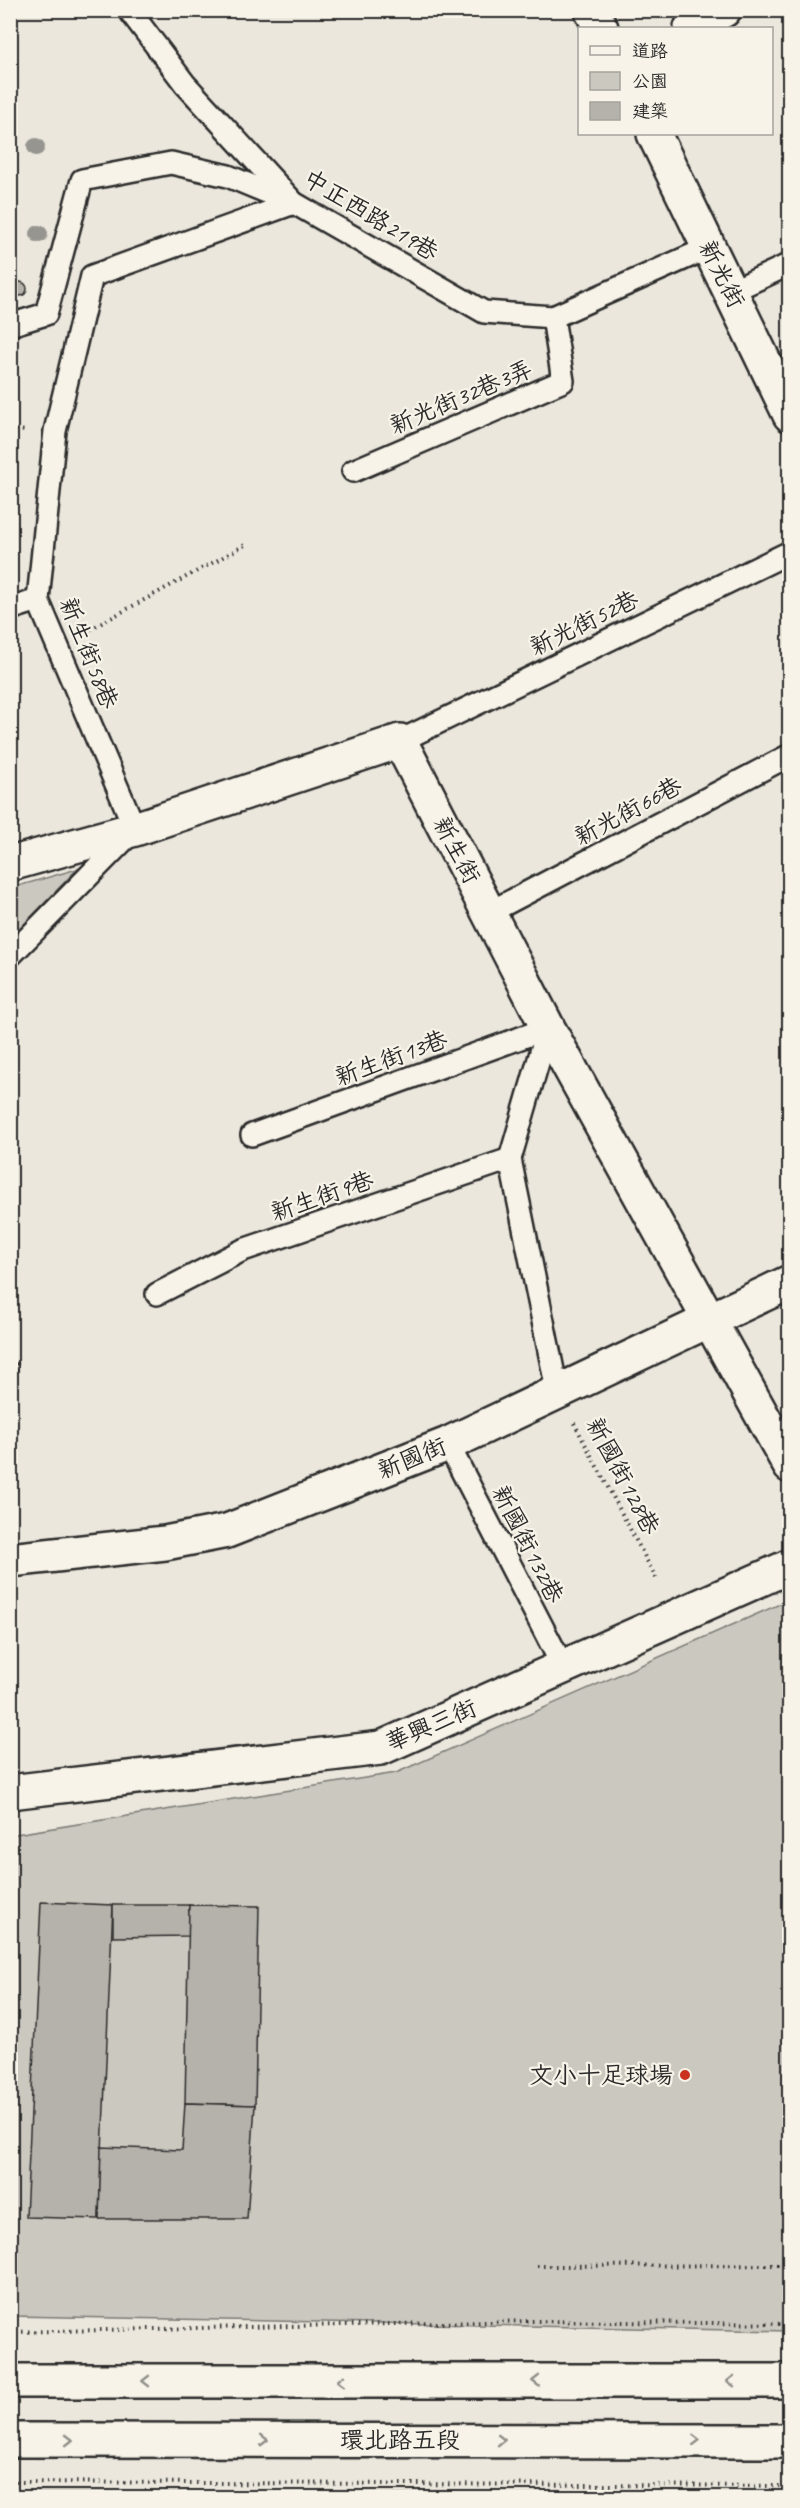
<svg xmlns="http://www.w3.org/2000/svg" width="800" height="2508" viewBox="0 0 800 2508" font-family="Caveat,'LXGW WenKai TC',sans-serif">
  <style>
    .built { fill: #dbd7ce }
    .green { fill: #cbc8bf; stroke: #7b7a75; stroke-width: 1.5 }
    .building { fill: #b5b2ab; stroke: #2b2b2b; stroke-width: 1.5 }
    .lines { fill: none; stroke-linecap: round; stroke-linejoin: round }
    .service-casing { stroke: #2b2b2b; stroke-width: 26 }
    .minor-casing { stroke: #2b2b2b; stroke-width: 38 }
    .tertiary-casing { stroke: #2b2b2b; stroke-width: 38 }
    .path { stroke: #2b2b2b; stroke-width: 4; stroke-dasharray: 1.5 4.5; stroke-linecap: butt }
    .service { stroke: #f7f3e8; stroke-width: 21 }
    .minor { stroke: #f7f3e8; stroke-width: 33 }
    .tertiary { stroke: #f7f3e8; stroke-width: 33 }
    .tree { fill: #97958f }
    .oneway { stroke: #918f8a }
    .poi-dot { fill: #c8321e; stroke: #f7f3e8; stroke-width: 2 }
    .labels { text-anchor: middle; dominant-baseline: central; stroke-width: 4.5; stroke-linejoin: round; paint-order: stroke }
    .street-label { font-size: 24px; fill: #2b2b2b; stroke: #f7f3e8 }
    .poi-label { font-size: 24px; fill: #2b2b2b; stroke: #f7f3e8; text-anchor: end }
  </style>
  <rect width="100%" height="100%" fill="#ebe7dd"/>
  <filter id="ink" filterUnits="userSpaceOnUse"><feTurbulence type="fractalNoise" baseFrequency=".0167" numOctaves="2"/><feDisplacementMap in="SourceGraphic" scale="12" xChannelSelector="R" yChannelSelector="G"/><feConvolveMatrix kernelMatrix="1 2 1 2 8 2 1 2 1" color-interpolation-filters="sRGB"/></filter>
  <g filter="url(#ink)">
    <path class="built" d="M11,2489L649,2496L11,2498Z"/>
    <g class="green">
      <path d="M77,869L11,938V888Z"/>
      <path d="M789,1600V2331L11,2316L10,1835L396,1773Z"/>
    </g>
    <g class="building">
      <circle cx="20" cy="289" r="7"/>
      <path d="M41,1902L113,1905L99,2219L26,2217Z"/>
      <path d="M113,1905H189L190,1936L113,1937Z"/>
      <path d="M189,1905L259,1906L255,2105L185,2103Z"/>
      <path d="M185,2103L255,2105L247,2219H99L101,2147L182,2150Z"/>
    </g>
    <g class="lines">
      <defs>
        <g id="service">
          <path d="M129,10L185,84L294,203L484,312L553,317L708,248"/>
          <path d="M732,291L790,264"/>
          <path d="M10,325L46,314L82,180L171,163L228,176L288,201"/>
          <path d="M353,471L563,381L553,317"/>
          <path d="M10,609L38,600"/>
          <path d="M400,741L790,552"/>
          <path d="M490,912L790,755"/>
          <path d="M10,956L135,829L38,600L55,431L92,276L294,203"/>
          <path d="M548,1028L510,1159L557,1390"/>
          <path d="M252,1135L548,1028"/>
          <path d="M157,1294L243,1250L510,1159"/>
          <path d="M448,1444L563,1667"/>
        </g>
        <g id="minor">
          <path d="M591,10L601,28"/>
          <path d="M691,28L724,10"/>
          <path d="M654,134L790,415"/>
          <path d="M10,864L135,829L400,741L548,1028L790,1466"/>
          <path d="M10,1560L165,1543L227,1531L448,1444L790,1282"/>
          <path d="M10,1792L381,1748L790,1566"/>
        </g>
        <g id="tertiary">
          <path d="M10,2381H790"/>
          <path d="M10,2440L790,2441"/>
        </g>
      </defs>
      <use href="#service" class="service-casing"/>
      <use href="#minor" class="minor-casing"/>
      <use href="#tertiary" class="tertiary-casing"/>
      <g class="path">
        <path d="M10,429L25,431"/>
        <path d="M85,632L247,544"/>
        <path d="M10,1364H17L10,1454"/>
        <path d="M574,1423L656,1578"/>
        <path d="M784,1937H790"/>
        <path d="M537,2266L790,2265"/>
        <path d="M10,2332L533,2321L790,2324"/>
        <path d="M10,2482L790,2486"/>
      </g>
      <use href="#service" class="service"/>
      <use href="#minor" class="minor"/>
      <use href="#tertiary" class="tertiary"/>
    </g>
    <g class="tree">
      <circle cx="36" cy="147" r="9"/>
      <circle cx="39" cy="234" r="9"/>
    </g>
    <defs><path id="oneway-chevron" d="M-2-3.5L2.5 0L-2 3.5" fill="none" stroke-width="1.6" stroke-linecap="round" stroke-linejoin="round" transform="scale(1.5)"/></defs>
    <g class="oneway">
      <use href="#oneway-chevron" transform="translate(146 2381) rotate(180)"/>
      <use href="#oneway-chevron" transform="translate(341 2381) rotate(180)"/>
      <use href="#oneway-chevron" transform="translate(536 2381) rotate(180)"/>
      <use href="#oneway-chevron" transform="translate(731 2381) rotate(180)"/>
      <use href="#oneway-chevron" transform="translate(69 2440)"/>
      <use href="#oneway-chevron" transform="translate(264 2440)"/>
      <use href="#oneway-chevron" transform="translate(501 2440)"/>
      <use href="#oneway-chevron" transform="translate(696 2440)"/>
    </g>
  </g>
  <circle class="poi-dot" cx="685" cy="2075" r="6"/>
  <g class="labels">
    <g class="street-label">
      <text transform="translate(371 215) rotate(31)">中正西路219巷</text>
      <text transform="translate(722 274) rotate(63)">新光街</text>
      <text transform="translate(461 397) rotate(-23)">新光街32巷3弄</text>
      <text transform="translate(584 623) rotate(-26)">新光街52巷</text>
      <text transform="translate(89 653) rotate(68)">新生街58巷</text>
      <text transform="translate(628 811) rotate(-28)">新光街66巷</text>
      <text transform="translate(457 850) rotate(62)">新生街</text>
      <text transform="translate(391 1058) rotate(-20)">新生街13巷</text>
      <text transform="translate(322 1196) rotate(-19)">新生街9巷</text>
      <text transform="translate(412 1458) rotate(-22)">新國街</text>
      <text transform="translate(623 1476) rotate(62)">新國街128巷</text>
      <text transform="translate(528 1544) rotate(63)">新國街132巷</text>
      <text transform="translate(431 1725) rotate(-23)">華興三街</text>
      <text x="400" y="2440">環北路五段</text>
    </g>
    <g class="poi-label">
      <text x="673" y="2075">文小十足球場</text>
    </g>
  </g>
  <rect width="800" height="2508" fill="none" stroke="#f7f3e8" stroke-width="36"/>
  <rect x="18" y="18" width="764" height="2472" fill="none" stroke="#2b2b2b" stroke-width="2" filter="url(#ink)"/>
  <rect x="578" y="27" width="195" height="108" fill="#f7f3e8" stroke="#a5a39c" stroke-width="1.5"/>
  <rect x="590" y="46" width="30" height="9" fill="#f7f3e8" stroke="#a5a39c" stroke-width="1.5"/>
  <text x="632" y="57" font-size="18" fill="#2b2b2b">道路</text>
  <rect x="590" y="72" width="30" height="18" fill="#cbc8bf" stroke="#a5a39c" stroke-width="1.5"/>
  <text x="632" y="87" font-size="18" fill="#2b2b2b">公園</text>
  <rect x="590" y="102" width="30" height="18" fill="#b5b2ab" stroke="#a5a39c" stroke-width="1.5"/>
  <text x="632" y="117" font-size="18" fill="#2b2b2b">建築</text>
</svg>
